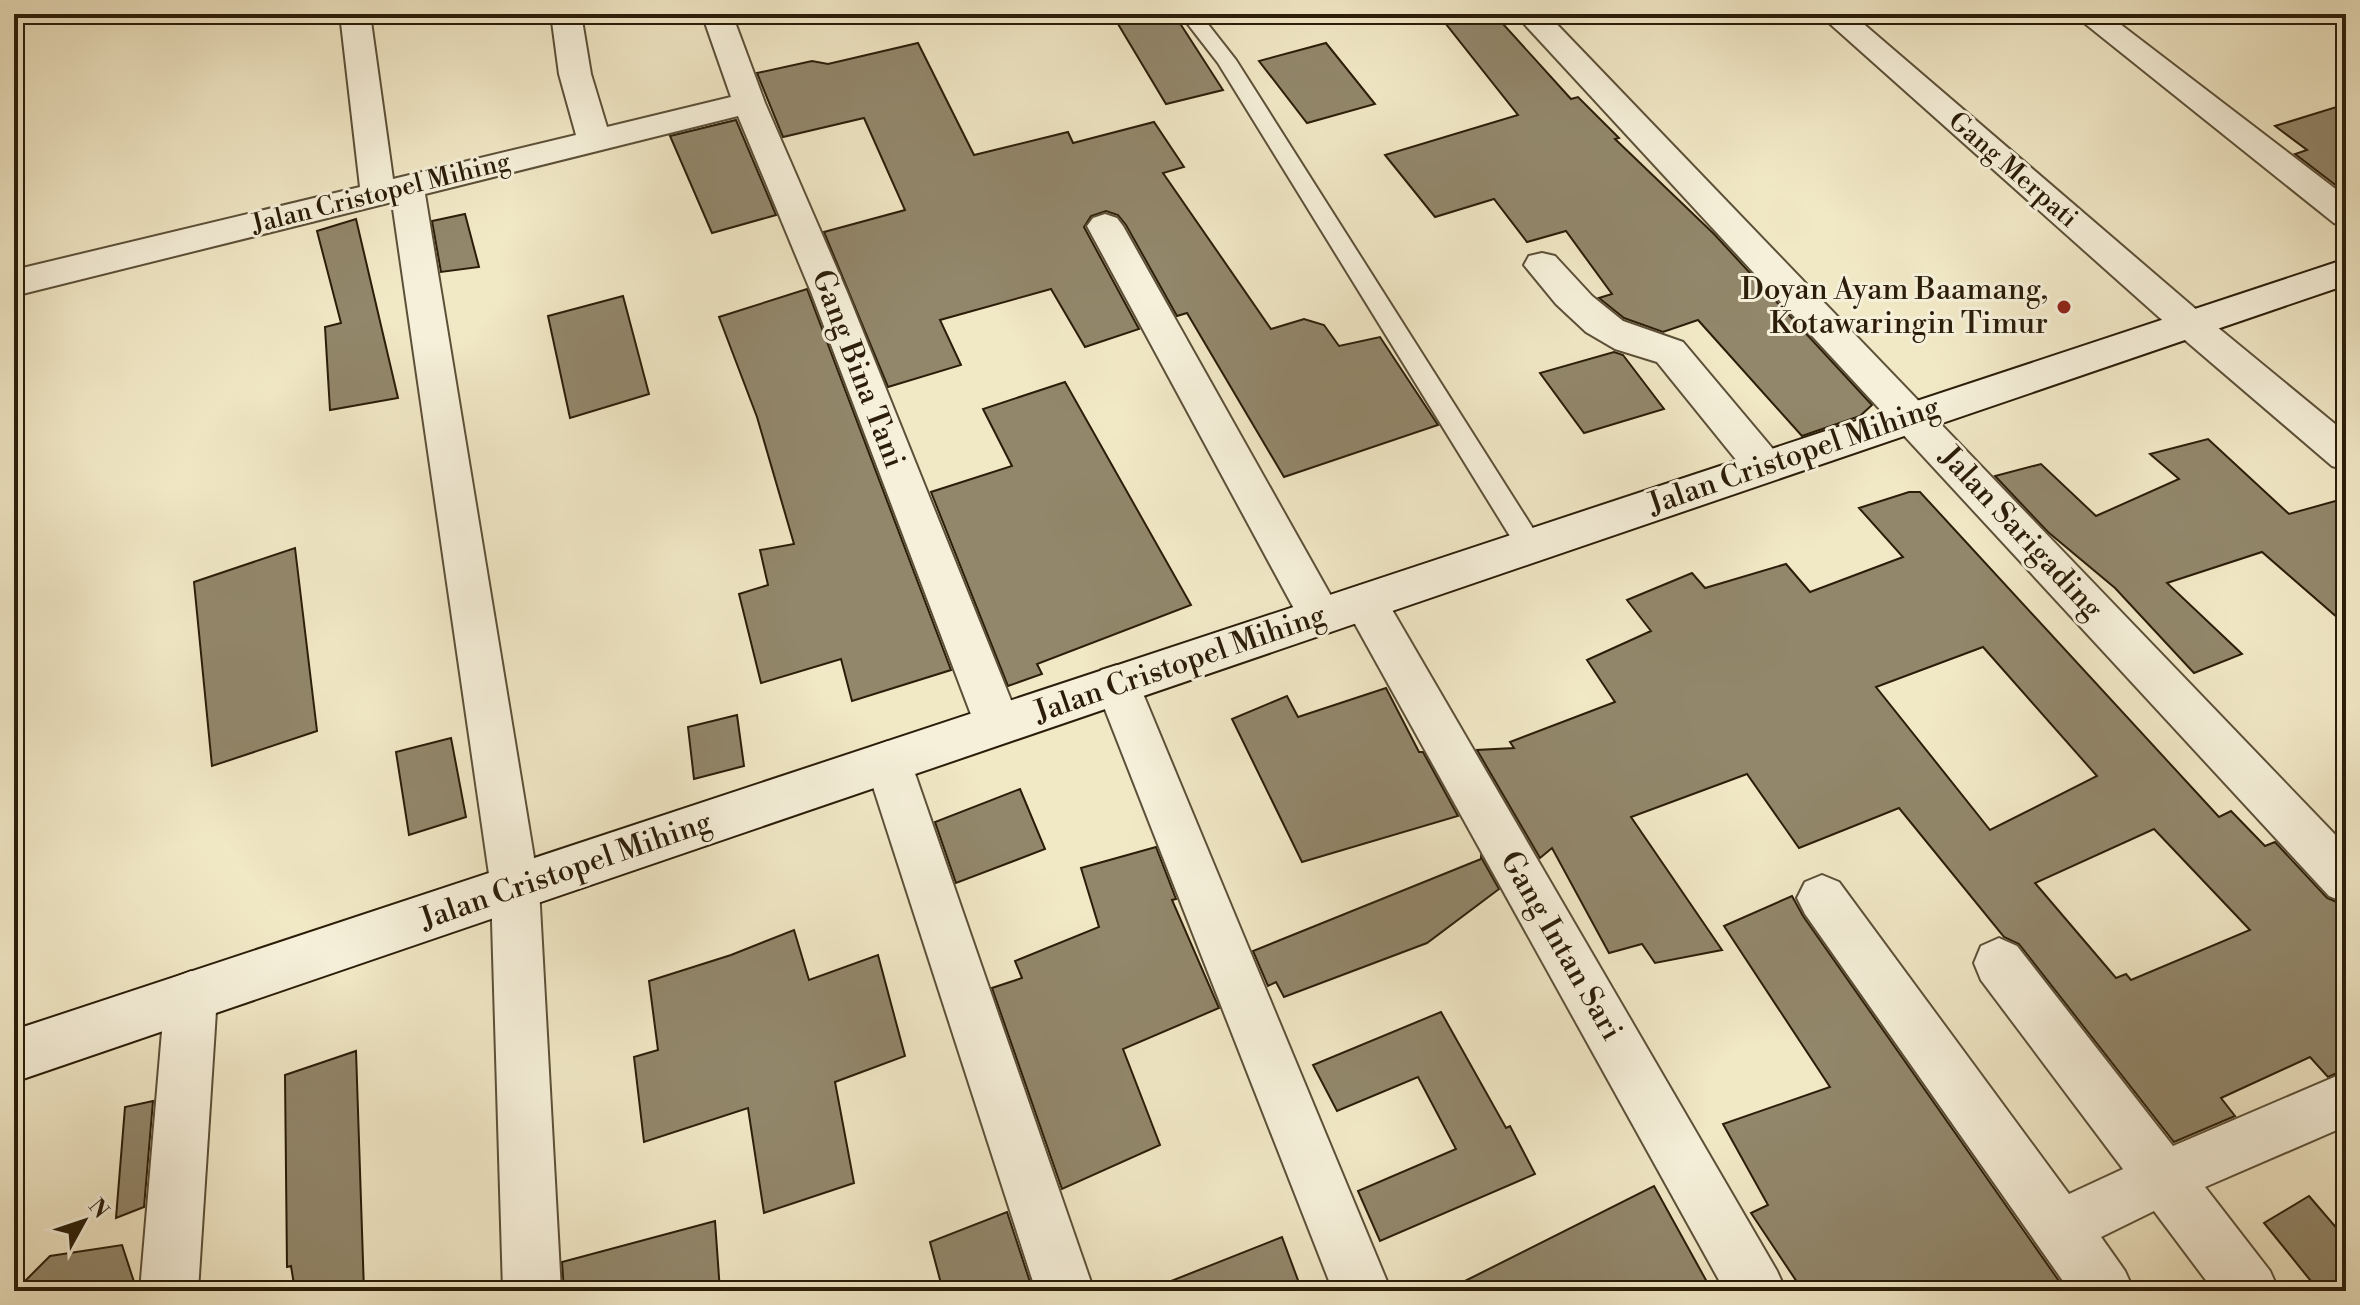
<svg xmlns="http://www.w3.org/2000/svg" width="2360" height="1305" viewBox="0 0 2360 1305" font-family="'Libre Bodoni',serif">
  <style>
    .building { fill: #92876b; stroke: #2b1d09; stroke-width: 2; fill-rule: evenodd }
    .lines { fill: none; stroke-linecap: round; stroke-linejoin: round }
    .lane-casing { stroke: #5c5038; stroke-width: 4 }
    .street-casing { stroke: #5c5038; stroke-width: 4 }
    .secondary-casing { stroke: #2b1d09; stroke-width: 4 }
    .lane { fill: #f6f0da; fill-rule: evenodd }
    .street { fill: #f6f0da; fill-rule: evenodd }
    .secondary { fill: #f6f0da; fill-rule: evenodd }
    .poi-dot { fill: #8f2418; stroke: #f6f0da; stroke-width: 3 }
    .labels { text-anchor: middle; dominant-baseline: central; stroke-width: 6; stroke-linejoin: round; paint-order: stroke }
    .far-street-label { font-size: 26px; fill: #2b1d09; stroke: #f6f0da }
    .poi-label { font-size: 30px; fill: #2b1d09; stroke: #f6f0da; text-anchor: end }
    .street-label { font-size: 30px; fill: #2b1d09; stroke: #f6f0da }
  </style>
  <rect width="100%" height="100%" fill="#f1e8c6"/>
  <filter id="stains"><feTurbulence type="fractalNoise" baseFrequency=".0025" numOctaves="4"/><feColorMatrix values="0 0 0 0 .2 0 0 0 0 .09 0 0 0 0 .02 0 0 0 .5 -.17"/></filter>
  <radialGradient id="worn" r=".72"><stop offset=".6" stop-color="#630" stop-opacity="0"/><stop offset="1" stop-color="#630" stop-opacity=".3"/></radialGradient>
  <g class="building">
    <path d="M1112,14H1174L1223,90L1166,104Z"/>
    <path d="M1438,14H1494L1571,99L1578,97L1619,138L1615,139L1714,234L1872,405L1860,416L1802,436L1698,320L1663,332L1624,318L1599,298L1612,294L1566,231L1527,242L1494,199L1435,217L1385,155L1518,115Z"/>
    <path d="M918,43L974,155L1068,132L1073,143L1154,122L1184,167L1163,173L1271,329L1304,319L1324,325L1339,346L1380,337L1438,425L1284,477L1187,313L1177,316L1126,225L1118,215L1106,211L1091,216L1084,227L1139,329L1085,347L1051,289L940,320L961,365L888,387L824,232L905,210L864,118L783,137L757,73L812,61L828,64Z"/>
    <path d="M1326,43L1375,104L1307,123L1259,61Z"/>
    <path d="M2346,104V193L2295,154L2307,150L2275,126Z"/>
    <path d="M736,120L776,215L712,233L670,136Z"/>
    <path d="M465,214L479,267L441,272L432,221Z"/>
    <path d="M356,219L398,398L330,410L325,327L341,323L317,231Z"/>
    <path d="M807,289L951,670L852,701L841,659L761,683L739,594L768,585L760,550L794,544L757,417L719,317Z"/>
    <path d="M623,296L649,394L570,418L548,316Z"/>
    <path d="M1614,352L1623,355L1664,409L1584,433L1540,373Z"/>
    <path d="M1065,382L1191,605L1037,664L1042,674L1008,686L931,492L1012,466L983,409Z"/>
    <path d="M2208,439L2289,514L2346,498V625L2262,552L2167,583L2242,654L2194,673L2115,588L2048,532L1995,476L2041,464L2096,516L2179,479L2150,454Z"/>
    <path d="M1909,492H1920L2219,817L2231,811L2265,846L2275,842L2327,898L2346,906V1069L2328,1077L2310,1057L2221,1098L2235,1116L2174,1142L2019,944L2004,937L1899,808L1799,848L1747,774L1631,817L1722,950L1655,963L1642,944L1609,953L1552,848L1540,858L1477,750L1514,748L1510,742L1615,702L1587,660L1651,631L1627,600L1692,573L1705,588L1786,564L1810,592L1903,557L1859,508ZM1983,647L2097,776L1990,830L1876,687ZM2154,829L2250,930L2131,980L2126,974L2116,978L2035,883Z"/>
    <path d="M295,548L317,731L212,766L194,582Z"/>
    <path d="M1386,688L1419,752H1423L1458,816L1302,862L1232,719L1287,696L1298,717Z"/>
    <path d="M737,715L744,766L694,779L688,727Z"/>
    <path d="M451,738L466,817L409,835L396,752Z"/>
    <path d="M1020,789L1045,849L956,883L935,822Z"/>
    <path d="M1156,847L1176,899L1172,900L1219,1008L1123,1049L1160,1145L1062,1189L992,988L1022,978L1015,961L1099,927L1081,868Z"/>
    <path d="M1481,857L1499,889L1427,943L1284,997L1276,982L1268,986L1253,951L1481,859Z"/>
    <path d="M1792,896L1803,916L2066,1291H1803L1751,1213L1768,1205L1723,1124L1830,1087L1724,926Z"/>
    <path d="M794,930L809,980L878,955L905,1056L835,1082L854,1183L764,1213L748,1108L644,1142L634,1057L658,1050L649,981L731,955Z"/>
    <path d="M1441,1012L1506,1128L1510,1126L1535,1174L1380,1241L1358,1191L1456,1149L1418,1077L1337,1111L1313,1065Z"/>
    <path d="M356,1051L364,1291H295L291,1266L287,1267L285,1075Z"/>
    <path d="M153,1101L144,1207L116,1218L125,1107Z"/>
    <path d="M1654,1186L1712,1291H1445Z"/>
    <path d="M2309,1196L2346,1239V1291H2319L2264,1223Z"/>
    <path d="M1007,1212L1033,1291H943L930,1242Z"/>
    <path d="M715,1221L720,1291H564L562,1262Z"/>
    <path d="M1282,1237L1302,1291H1151V1289Z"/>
    <path d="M122,1245L137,1291H15L50,1256Z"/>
  </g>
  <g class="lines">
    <defs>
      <path id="lane" d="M1180,14H1200L1236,60L1539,538L1543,546L1539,554L1530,557L1521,554L1218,63Z"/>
      <g id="street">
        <path d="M340,14H370L393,179L576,135L559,74L551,14H581L591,74L607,127L731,97L702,14H732L765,103L847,292L1021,725L1014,739L998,745L982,739L975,725L811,292L738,116L425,194L539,888L561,1291H503L491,888L392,202L14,296V270L360,187Z"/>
        <path d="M1515,14H1547L2346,846V903L2329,896Z"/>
        <path d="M1819,14H1852L2205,317L2346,433V470L2332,466L2179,335Z"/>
        <path d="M2073,14H2107L2346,197V227L2334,223Z"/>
        <path d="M1105,214L1117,218L1123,226L1335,603L1342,616L1335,629L1320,634L1305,629L1087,226L1093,218Z"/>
        <path d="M1542,253L1555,256L1592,296L1623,321L1683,342L1778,455L1784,466L1778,477L1764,481L1750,477L1657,362L1615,349L1586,332L1556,304L1524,265L1529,256Z"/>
        <path d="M1365,584L1380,589L1777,1271L1786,1291H1725L1350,615L1344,602L1350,589Z"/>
        <path d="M1117,665L1133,670L1139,684L1391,1291H1333L1095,684L1101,670Z"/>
        <path d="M888,741L904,747L911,762L1094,1291H1036L865,762L872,747Z"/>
        <path d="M1822,875L1839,882L2069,1194L2123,1169L1981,980L1974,963L1981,946L1999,938L2017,946L2173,1146L2346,1072V1126L2205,1187L2270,1271L2279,1291H2214L2154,1211L2101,1237L2125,1271L2134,1291H2070L1805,914L1797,898L1805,882Z"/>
        <path d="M191,971L209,978L217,996L198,1291H140L165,996L173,978Z"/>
      </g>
      <path id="secondary" d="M2346,259V285L14,1082V1030Z"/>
    </defs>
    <use href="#lane" class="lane-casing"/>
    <use href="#street" class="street-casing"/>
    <use href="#secondary" class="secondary-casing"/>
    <use href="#lane" class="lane"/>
    <use href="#street" class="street"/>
    <use href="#secondary" class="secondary"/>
  </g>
  <circle class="poi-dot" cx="2064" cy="307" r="8"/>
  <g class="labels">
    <g class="far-street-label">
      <text transform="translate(2013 170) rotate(41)">Gang Merpati</text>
      <text transform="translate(381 193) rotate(-14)">Jalan Cristopel Mihing</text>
    </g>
    <g class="poi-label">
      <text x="2048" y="290">Doyan Ayam Baamang,<tspan x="2048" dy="34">Kotawaringin Timur</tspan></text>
    </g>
    <g class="street-label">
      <text transform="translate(858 369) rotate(69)">Gang Bina Tani</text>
      <text transform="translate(1794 456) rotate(-19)">Jalan Cristopel Mihing</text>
      <text transform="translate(2021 533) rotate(47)">Jalan Sarigading</text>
      <text transform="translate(1180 664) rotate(-19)">Jalan Cristopel Mihing</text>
      <text transform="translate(566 871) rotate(-19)">Jalan Cristopel Mihing</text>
      <text transform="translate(1561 946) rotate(60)">Gang Intan Sari</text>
    </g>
  </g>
  <rect width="2360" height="1305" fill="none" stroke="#f1e8c6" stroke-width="48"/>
  <rect x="16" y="16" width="2328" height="1273" fill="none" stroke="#2b1d09" stroke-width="4"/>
  <rect x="24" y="24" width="2312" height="1257" fill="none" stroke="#2b1d09" stroke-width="2"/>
  <g transform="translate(84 1221) rotate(50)" stroke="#f6f0da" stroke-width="6" paint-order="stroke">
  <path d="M0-6L14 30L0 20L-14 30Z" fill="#2b1d09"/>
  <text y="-12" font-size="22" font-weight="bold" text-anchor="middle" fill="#2b1d09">N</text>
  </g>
  <rect width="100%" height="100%" filter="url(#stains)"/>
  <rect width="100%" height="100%" fill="url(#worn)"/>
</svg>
